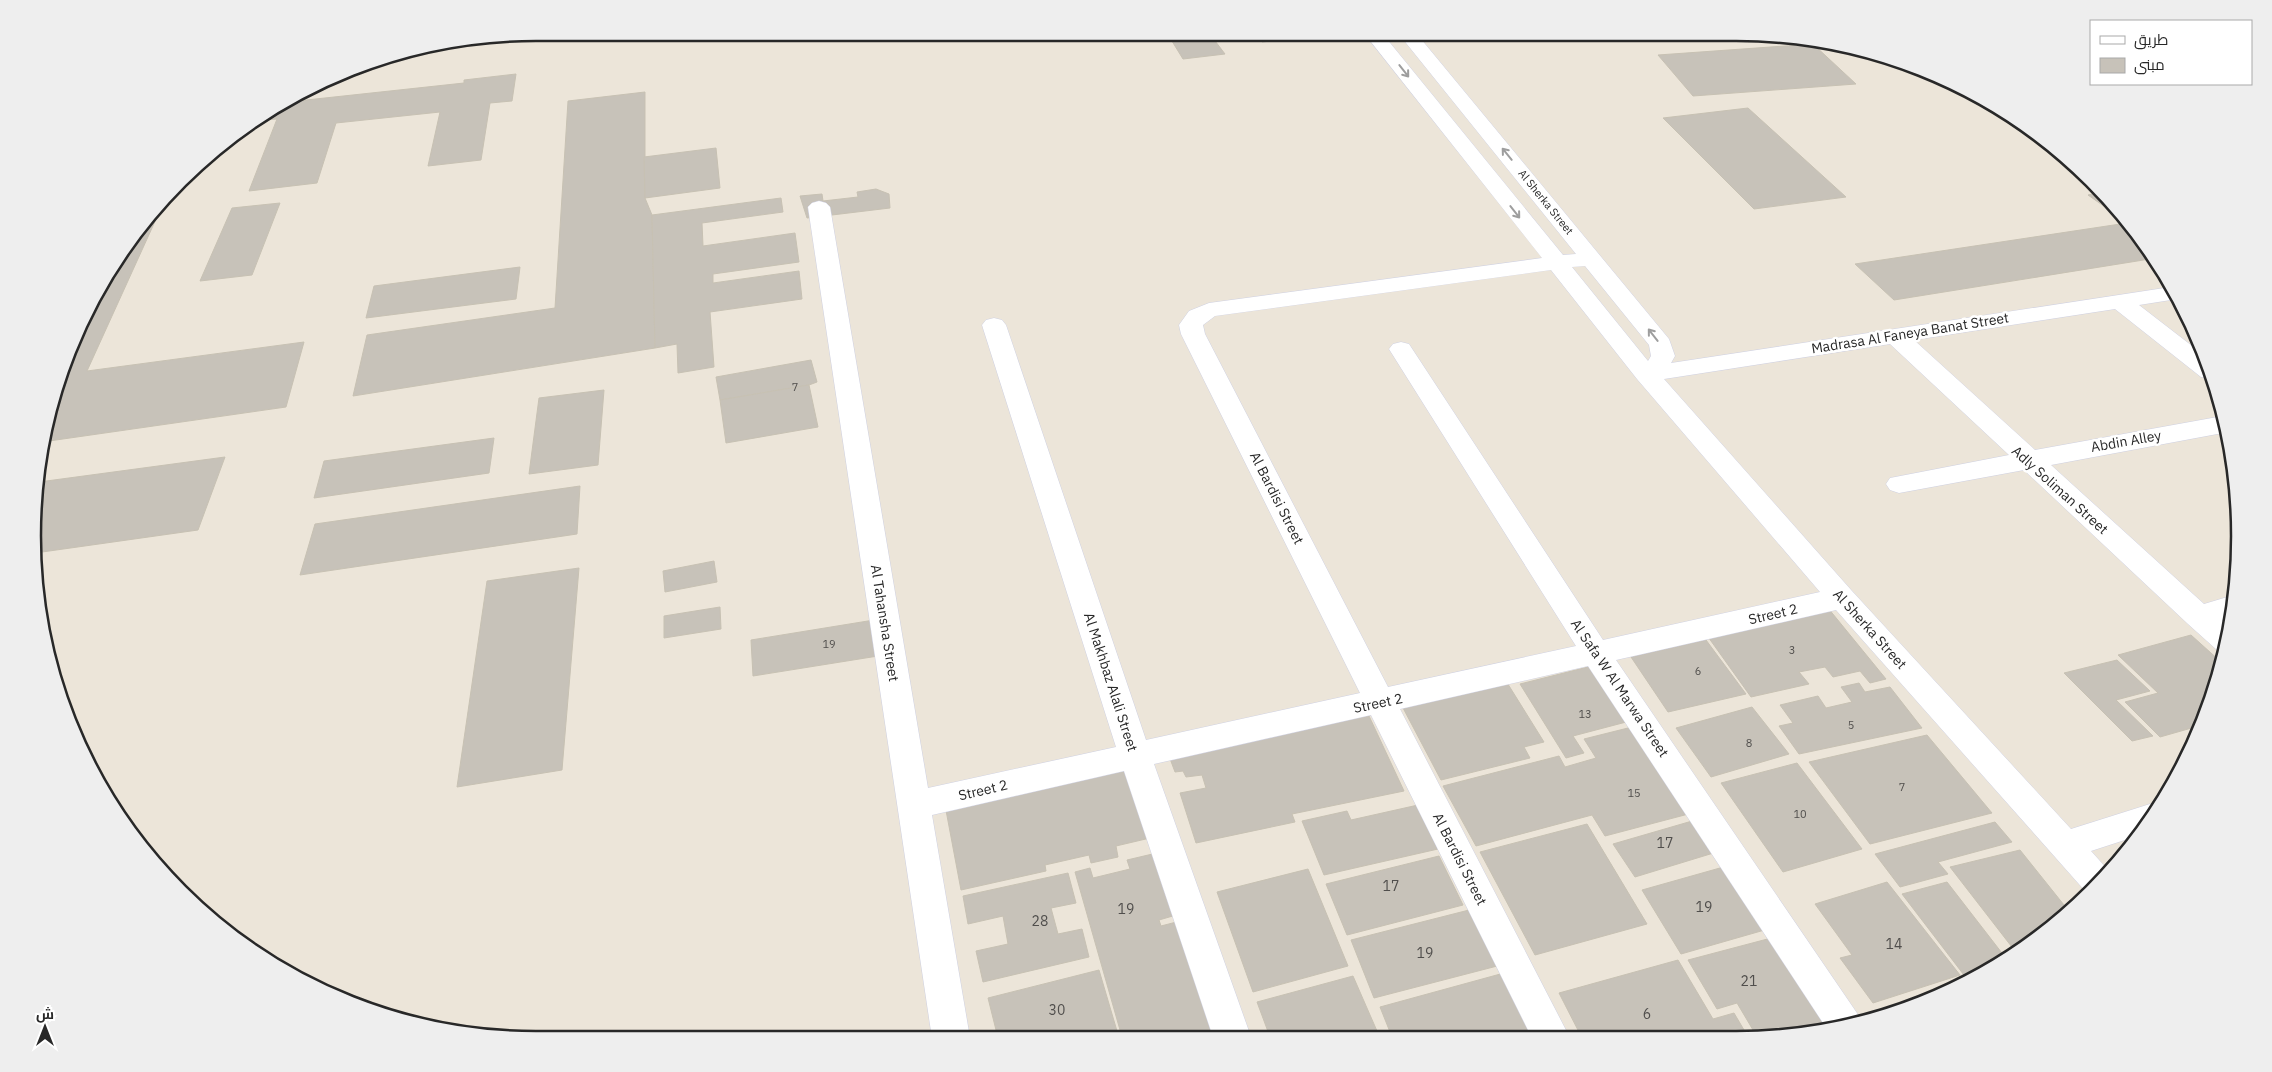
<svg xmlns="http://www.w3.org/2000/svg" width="2272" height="1072" viewBox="0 0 2272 1072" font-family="'IBM Plex Sans',Cairo,sans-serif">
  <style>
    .building { fill: #c7c2b9; stroke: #c7c1b3 }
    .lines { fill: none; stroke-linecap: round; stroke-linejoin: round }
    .minor-casing { stroke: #cfd1e2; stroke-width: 1 }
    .minor { fill: #fff; fill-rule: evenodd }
    .oneway { stroke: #9e9e9e }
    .labels { text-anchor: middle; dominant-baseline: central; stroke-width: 5; stroke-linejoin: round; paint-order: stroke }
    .far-street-label { font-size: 11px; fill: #282828; stroke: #fff }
    .number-label { font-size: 11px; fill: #504e4c }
    .street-label { font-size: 14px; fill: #282828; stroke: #fff }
    .near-number-label { font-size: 14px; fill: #504e4c }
    .rim { fill: none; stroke: #282828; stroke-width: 2.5 }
  </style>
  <rect width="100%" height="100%" fill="#ece5d9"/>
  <g class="building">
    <path d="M1167,33H1209L1225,54L1183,59Z"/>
    <path d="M1256,33H1295L1299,38L1262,42Z"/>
    <path d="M1710,33H1736L1756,34L1714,37Z"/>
    <path d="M1813,44L1856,84L1693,96L1658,55Z"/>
    <path d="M516,74L512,101L490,103L481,160L428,166L440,112L336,123L317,183L249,191L277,119L253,121L293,96L300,95L297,101L464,83V80Z"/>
    <path d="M645,92V198L652,215L655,348L353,396L367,335L555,308L568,101Z"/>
    <path d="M1748,108L1846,197L1754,209L1663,118Z"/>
    <path d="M716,148L720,188L645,198L644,157Z"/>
    <path d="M876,189L889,194L890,208L807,218L800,196L822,194L823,201L858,197L857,192Z"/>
    <path d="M2102,192L2115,208L2108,209L2088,195Z"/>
    <path d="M167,195L87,371L304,342L286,407L42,442L71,343L117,257L158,204Z"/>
    <path d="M781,198L783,212L702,223L703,246L795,233L799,262L713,274V283L799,271L802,299L710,312L714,367L678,373L677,344L655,348L652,215Z"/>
    <path d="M280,203L252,275L200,281L232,208Z"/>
    <path d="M2127,223L2156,258L1894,300L1855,264Z"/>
    <path d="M520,267L516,299L366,318L374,286Z"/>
    <path d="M811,360L817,382L809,385L720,400L716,377Z"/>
    <path d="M809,385L818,427L726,443L720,400Z"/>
    <path d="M604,390L598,465L529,474L539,398Z"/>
    <path d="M494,438L489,473L314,498L324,461Z"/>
    <path d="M225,457L198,530L35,553L34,503L39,482Z"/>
    <path d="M580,486L577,534L300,575L315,524Z"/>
    <path d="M714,561L717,582L665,592L663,571Z"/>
    <path d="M579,568L562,770L457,787L487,581Z"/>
    <path d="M720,607L721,629L664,638V616Z"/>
    <path d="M1828,608L1886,679L1870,683L1860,671L1833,677L1825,667L1799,672L1809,684L1751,697L1706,634Z"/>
    <path d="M874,620L878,656L753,676L751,640Z"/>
    <path d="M2191,635L2221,662L2202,725L2160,737L2125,702L2158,693L2118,655Z"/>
    <path d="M1706,640L1746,694L1668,712L1631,657Z"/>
    <path d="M2117,660L2150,691L2116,700L2153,736L2132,741L2064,673Z"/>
    <path d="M1592,666L1630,721L1573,736L1584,753L1566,758L1520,684Z"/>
    <path d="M1506,681L1544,742L1524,747L1530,758L1441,780L1402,706Z"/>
    <path d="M1859,683L1865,692L1890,687L1922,728L1799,754L1779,726L1793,723L1780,705L1818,696L1826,708L1852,702L1841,687Z"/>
    <path d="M1752,707L1789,754L1711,777L1676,728Z"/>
    <path d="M1369,716L1404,791L1292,814L1295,822L1196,843L1180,793L1206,788L1202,775L1186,777L1183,771L1175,772L1169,756Z"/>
    <path d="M1636,726L1696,812L1605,836L1592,815L1476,846L1443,786L1559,756L1565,767L1596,758L1584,739Z"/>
    <path d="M1927,735L1992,813L1870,844L1809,762Z"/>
    <path d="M1797,763L1862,849L1783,872L1721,783Z"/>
    <path d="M1127,766L1150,838L1116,846L1118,857L1091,863L1089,855L1045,865L1046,871L961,890L945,805Z"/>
    <path d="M1418,805L1438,849L1324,875L1302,821L1347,811L1351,820Z"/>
    <path d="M1699,819L1720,851L1635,877L1613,844Z"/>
    <path d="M1995,822L2012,842L1938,862L1948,874L1900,887L1875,854Z"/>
    <path d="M1587,824L1647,924L1535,955L1480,852Z"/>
    <path d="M2020,850L2068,910L2043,935L2015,951L1950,867Z"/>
    <path d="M1161,852L1183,913L1159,920L1161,926L1188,919L1227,1037H1122L1075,872L1090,868L1093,878L1130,869L1127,860Z"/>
    <path d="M1439,856L1463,905L1347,935L1326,884Z"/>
    <path d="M1727,866L1768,929L1681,954L1642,890Z"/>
    <path d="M1308,869L1348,966L1253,992L1217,892Z"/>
    <path d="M1068,873L1076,903L1051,908L1058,934L1082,929L1089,957L983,982L976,951L1008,944L1003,916L968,924L963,896Z"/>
    <path d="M1887,882L1960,975L1873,1003L1840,958L1852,955L1815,904Z"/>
    <path d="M1947,882L2005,957L1967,979L1902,894Z"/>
    <path d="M1473,909L1501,965L1374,998L1351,940Z"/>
    <path d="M1775,937L1831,1023L1789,1035H1756L1737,1003L1717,1009L1688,960Z"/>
    <path d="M1678,960L1713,1019L1734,1013L1747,1035L1581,1036L1559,993Z"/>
    <path d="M1099,970L1117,1031L1093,1038H998L988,998Z"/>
    <path d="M1504,973L1536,1036L1392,1037L1380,1007Z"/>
    <path d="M1353,976L1377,1031L1356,1037H1270L1257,1002Z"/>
  </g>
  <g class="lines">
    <defs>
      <path id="minor" d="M1364,33H1382L1563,255L1576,254L1398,33H1416L1669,339L1675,356L1671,363L2171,287L2177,299L2139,305L2205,356L2212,379L2201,377L2115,309L1914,340L2035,450L2223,416L2228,432L2051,465L2204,604L2234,595L2231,617L2222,620L2230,628L2224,652L2217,650L2188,624L2024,470L1899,493L1890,490L1886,484L1890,478L2009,455L1890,344L1664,379L1852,591L2071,829L2150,804L2156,806L2140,835L2091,851L2108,870L2086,892L1836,610L1616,660L1861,1019L1827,1029L1588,666L1400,709L1569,1036H1531L1371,715L1154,764L1251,1037H1213L1124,771L932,815L970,1038H932L808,207L812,203L819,201L826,203L830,207L928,788L1116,747L982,325L986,320L994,318L1002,320L1006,325L1146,740L1360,693L1181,334L1179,325L1189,311L1209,303L1542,258ZM1585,266L1649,345L1651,356L1648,361L1572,267ZM1551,270L1637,379L1820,592L1603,640L1409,344L1401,342L1393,344L1389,349L1576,646L1388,687L1205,334L1203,325L1215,316Z"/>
    </defs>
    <use href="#minor" class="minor-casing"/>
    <use href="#minor" class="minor"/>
  </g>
  <defs><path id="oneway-shaft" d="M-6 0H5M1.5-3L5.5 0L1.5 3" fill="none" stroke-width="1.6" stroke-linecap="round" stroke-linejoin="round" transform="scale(1.25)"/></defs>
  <g class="oneway">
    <use href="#oneway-shaft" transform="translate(1404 71) rotate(52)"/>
    <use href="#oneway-shaft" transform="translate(1507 154) rotate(-129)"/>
    <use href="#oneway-shaft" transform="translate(1515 212) rotate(52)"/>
    <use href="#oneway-shaft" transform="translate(1653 335) rotate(-128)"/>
  </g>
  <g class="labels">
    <g class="far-street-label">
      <text transform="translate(1546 202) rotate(51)">Al Sherka Street</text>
    </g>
    <g class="number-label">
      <text x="795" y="387">7</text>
      <text x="829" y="644">19</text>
      <text x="1792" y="650">3</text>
      <text x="1698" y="671">6</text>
      <text x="1585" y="714">13</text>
      <text x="1851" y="725">5</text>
      <text x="1749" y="743">8</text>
      <text x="1902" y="787">7</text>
      <text x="1634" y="793">15</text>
      <text x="1800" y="814">10</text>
    </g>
    <g class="street-label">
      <text transform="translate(1910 333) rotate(-9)">Madrasa Al Faneya Banat Street</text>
      <text transform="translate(2126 441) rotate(-10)">Abdin Alley</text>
      <text transform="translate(2060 490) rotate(42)">Adly Soliman Street</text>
      <text transform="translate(1277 498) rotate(63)">Al Bardisi Street</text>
      <text transform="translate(1773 614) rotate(-13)">Street 2</text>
      <text transform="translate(885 623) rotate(81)">Al Tahansha Street</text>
      <text transform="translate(1870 629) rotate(48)">Al Sherka Street</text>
      <text transform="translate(1111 682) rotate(72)">Al Makhbaz Alali Street</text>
      <text transform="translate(1620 688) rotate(56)">Al Safa W Al Marwa Street</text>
      <text transform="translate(1378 703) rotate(-12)">Street 2</text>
      <text transform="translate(983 790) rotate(-13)">Street 2</text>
      <text transform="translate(1460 859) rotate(63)">Al Bardisi Street</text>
    </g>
    <g class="near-number-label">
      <text x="1665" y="843">17</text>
      <text x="1391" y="886">17</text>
      <text x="1704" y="907">19</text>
      <text x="1126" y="909">19</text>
      <text x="1040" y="921">28</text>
      <text x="1894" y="944">14</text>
      <text x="1425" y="953">19</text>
      <text x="1749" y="981">21</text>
      <text x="1057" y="1010">30</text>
      <text x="1647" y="1014">6</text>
    </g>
  </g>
  <path d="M0 0H2272V1072H0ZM536 41H1736A495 495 0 0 1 2231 536V536A495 495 0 0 1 1736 1031H536A495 495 0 0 1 41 536V536A495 495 0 0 1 536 41Z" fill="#eee" fill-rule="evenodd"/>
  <path class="rim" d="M536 41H1736A495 495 0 0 1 2231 536V536A495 495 0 0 1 1736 1031H536A495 495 0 0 1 41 536V536A495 495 0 0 1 536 41Z"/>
  <rect x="2090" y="20" width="162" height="65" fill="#ffffff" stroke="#a9a9a9"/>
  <rect x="2100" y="36" width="25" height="8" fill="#ffffff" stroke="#a9a9a9"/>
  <text x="2134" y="45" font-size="15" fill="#282828">طريق</text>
  <rect x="2100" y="58" width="25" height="15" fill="#c7c2b9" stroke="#a9a9a9"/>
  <text x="2134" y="70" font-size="15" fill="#282828">مبنى</text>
  <g transform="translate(45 1027)" stroke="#ffffff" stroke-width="4" paint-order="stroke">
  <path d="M0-4L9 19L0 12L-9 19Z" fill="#282828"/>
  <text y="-8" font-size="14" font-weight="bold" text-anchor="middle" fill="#282828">ش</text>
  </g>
</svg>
